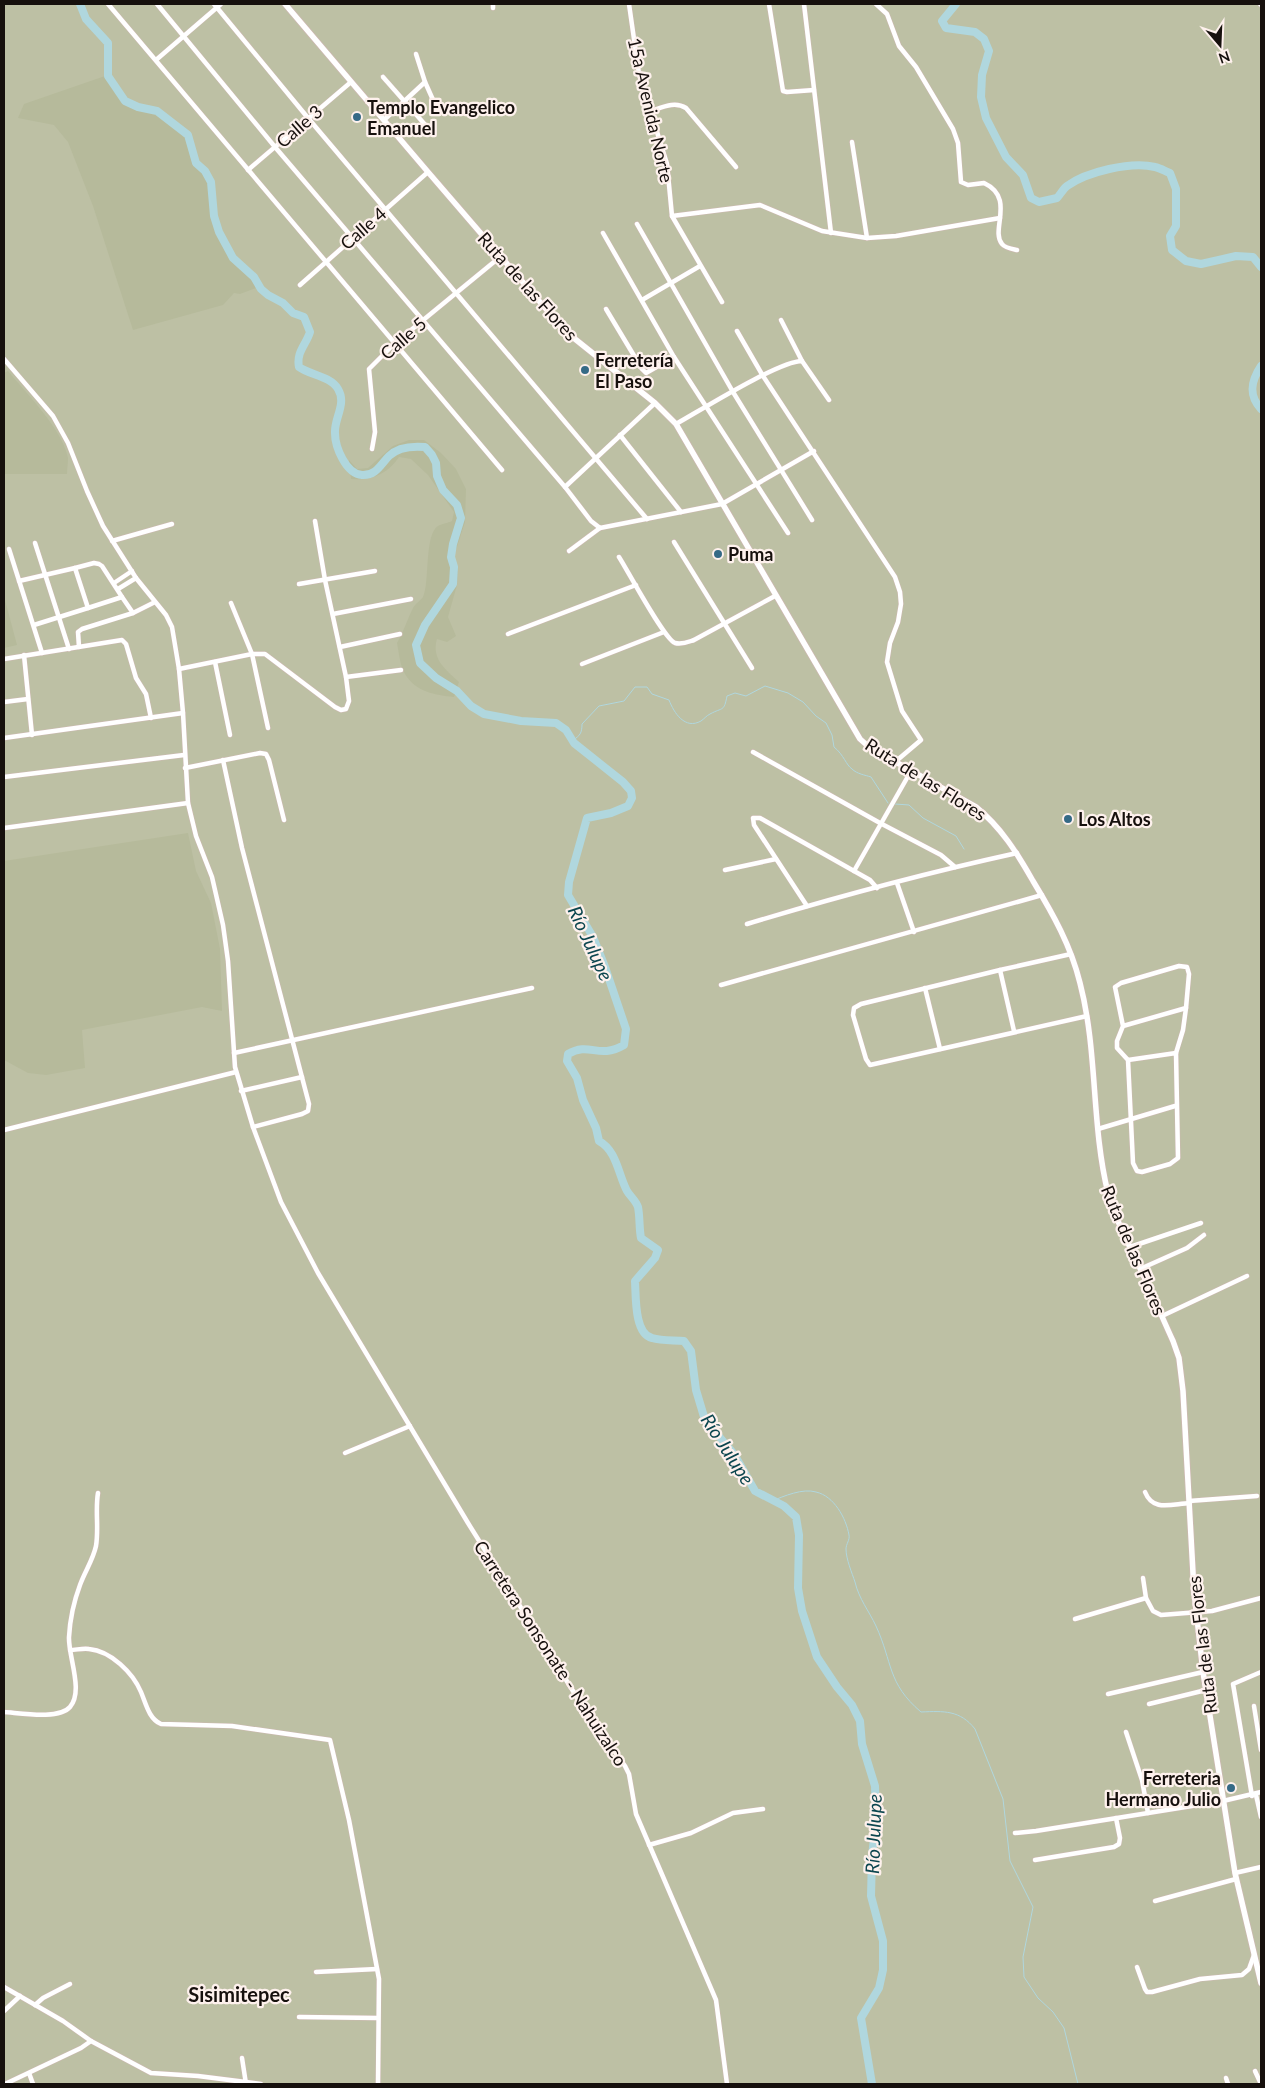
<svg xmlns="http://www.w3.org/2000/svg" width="1265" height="2088" viewBox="0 0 1265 2088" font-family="Lato,sans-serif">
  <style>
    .green { fill: #bdc0a4 }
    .forest { fill: #b6ba9b }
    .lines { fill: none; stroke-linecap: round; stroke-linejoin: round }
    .stream { stroke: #b0d7de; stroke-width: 1 }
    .river { stroke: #b0d7de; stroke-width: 8 }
    .minor-casing { stroke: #ccb8b1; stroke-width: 5.5 }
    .major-casing { stroke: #ccb8b1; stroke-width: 7 }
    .minor { stroke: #fff; stroke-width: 4.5 }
    .major { stroke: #fff; stroke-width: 5.5 }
    .poi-dot { fill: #356a86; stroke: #fef1ed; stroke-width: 2 }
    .labels { text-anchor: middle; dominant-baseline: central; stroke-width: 4.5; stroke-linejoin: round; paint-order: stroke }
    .poi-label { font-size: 18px; font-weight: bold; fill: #16100d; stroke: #fef1ed; text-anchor: start }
    .street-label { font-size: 18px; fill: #16100d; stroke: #fef1ed }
    .water-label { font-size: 19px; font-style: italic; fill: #0c464f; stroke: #fef1ed }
    .quarter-label { font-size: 20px; font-weight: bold; fill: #16100d; stroke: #fef1ed }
  </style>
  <rect width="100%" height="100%" fill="#f7e2da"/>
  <rect class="green" x="4" y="4" width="1257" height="2080"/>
  <g class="forest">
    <path d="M105,76L124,103L157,113L185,135L195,164L206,172L209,182V198L214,220L223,243L234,263L253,278L256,288L240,294L234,293L223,305L133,330L93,206L68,142L54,125L18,118L24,104Z"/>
    <path d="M8,371C26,393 63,430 68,458C68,463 67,469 67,474H4V373Z"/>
    <path d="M409,440H424L441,453L456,469L466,489L465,522L454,556L458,570L457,585L448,617L456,636L447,642L437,639C431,659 446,670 459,682L454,697C435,695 416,692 405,674C400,666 399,653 397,643C404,631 407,620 413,608C415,604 420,601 423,597C430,582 424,535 438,526C441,524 448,523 452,521L454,512L428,475L411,459L399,457C388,474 371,481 351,479L349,460L357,469L368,468L393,446Z"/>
    <path d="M4,596L17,645L4,648Z"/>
    <path d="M188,833L196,871L211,903L220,949L222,1011L202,1007L82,1030L85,1068L46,1075L28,1073L4,1060V861Z"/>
  </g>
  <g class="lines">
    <g class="stream">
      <path d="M573,740C580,736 582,733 582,724L599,706L624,701L635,687H647L652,694L669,700C674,713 685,730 701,721C704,719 706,716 710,714C723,707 724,712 727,696L735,693L746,696L765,686L788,693L803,702L816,716L826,723L832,735L834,747C844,755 846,765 852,769C857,774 865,775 871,777L888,803"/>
      <path d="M895,804L909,805L923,818L956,836L964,849"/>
      <path d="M772,1501C784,1496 803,1488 816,1492C834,1496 846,1518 849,1535C850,1540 846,1544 846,1549C846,1559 852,1573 855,1582C859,1599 869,1611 876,1626C893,1663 887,1683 921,1712C944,1711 960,1710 975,1729L1003,1799L1010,1861L1033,1907L1023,1957L1024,1977L1038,1998L1053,2012L1064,2028L1078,2084"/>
    </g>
    <g class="river">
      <path d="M80,4L86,19L108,43V76L125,101L138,107L157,111L188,135L196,163L205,171L211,182L214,216L219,232L233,258L254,277L261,289L268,295L283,303L293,313L304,317L310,332C306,345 296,352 299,367C310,375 330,376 338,389C347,404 334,418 335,433C335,447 346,474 362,475C376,476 381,464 389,456C398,447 413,446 425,447L432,455L436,463L437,476L443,490L457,505L461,518L453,544L451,557L454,567L453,584L425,625L416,645L420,663L436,678L457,691L471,706L484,714L521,721L556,723L566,730L574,743L623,782L631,791L632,798L628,806L611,813L587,818L569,882L568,895L593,937L605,967L626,1029L624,1045C598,1060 590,1041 568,1054L567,1061L577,1078L583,1100L596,1128L599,1141C617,1151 618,1174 627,1191C630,1196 636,1201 638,1207C640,1217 639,1228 641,1238L658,1250L655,1258L635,1281C636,1295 634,1334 652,1338C662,1341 673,1340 684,1341L691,1351L696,1390L705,1420L734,1454L755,1491L784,1506L796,1517L799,1535L798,1588L802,1611L817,1657L837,1687L852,1705L860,1721L862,1744L875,1786L876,1821L872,1856L871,1896L883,1941V1970L879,1988L861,2018L872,2084"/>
      <path d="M956,4L942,21L946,28L975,32L984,39L989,51L982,75L981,97L986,118L1006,157L1023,175L1031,198L1039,202L1057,198C1060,195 1063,189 1067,186C1086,172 1131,161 1155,167C1160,168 1165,171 1170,173L1176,189V226L1170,236L1172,250L1186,261L1201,264L1236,256L1253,257L1261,267"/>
      <path d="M1261,366C1251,381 1248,395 1261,409"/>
    </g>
    <defs>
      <g id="minor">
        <path d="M108,4L502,470"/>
        <path d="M157,4L275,147L565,487L591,521L600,528L722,504L814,451"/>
        <path d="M214,4L308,118L647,519"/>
        <path d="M493,4V8"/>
        <path d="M629,4L639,74L667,164L672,216L722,302"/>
        <path d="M769,4L783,91L787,92L814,90"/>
        <path d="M804,4L831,233"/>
        <path d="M876,4L887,14L899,46L916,67L953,129L958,143L961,182L968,185L984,183C1016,198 990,230 1002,244C1005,248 1012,249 1017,250"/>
        <path d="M1260,4L1261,5"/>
        <path d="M416,54L425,82L438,111"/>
        <path d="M156,60L221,4"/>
        <path d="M383,77L428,128"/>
        <path d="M651,111C663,107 675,101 686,108L736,167"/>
        <path d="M384,120L425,82"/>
        <path d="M852,142L867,238"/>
        <path d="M248,170L351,82"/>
        <path d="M672,216L760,205L822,231L867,238L896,236L1000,218"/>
        <path d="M637,224L733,392L812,520"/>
        <path d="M603,233L674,357L788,533"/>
        <path d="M300,285L428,172"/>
        <path d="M642,300L700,266"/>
        <path d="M606,309L642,369L646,373L674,357"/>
        <path d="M781,320L802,361"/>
        <path d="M737,331L763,376L895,577L900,592L901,604L898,622L890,643L887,662L902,711L921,740L895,762"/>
        <path d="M4,359L53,416L68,443L87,491L103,526L136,578L166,615L172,627L179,669L183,713L188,803L196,836L212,877L223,925L228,961L235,1067L253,1127L281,1202L318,1273L468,1523L583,1707L625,1766L629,1774L636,1814L716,2000L727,2084"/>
        <path d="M676,424C701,410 779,361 802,361L829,400"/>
        <path d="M620,435L681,512"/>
        <path d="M372,449L375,432L369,369L394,344L500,257"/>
        <path d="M565,487L655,403"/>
        <path d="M112,541L172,524"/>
        <path d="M674,542L752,668"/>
        <path d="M35,543L69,649"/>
        <path d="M9,549L42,653"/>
        <path d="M569,551L600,528"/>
        <path d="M619,557C628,571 664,639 675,643C682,645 688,642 694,640L775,596"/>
        <path d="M94,563L99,564L102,566L122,597L88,608L75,568Z"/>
        <path d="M19,581L75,568"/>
        <path d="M114,583L132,571"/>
        <path d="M299,584L375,571"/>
        <path d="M118,589L136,578"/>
        <path d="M122,597L133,613"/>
        <path d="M231,603L252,654L268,728"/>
        <path d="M333,614L411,599"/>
        <path d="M34,625L88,608"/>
        <path d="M508,634L636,585"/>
        <path d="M79,647L78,632L82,629L133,613L155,602"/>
        <path d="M340,647L400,634"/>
        <path d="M24,655L32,735"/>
        <path d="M4,659L122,640L126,644L136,678L146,694L151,718"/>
        <path d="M215,662L230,735"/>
        <path d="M582,664L664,632"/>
        <path d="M179,669L252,654H265L335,707L341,710L346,709L349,701L346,677L325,580L315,521"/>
        <path d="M346,677L401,670"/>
        <path d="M4,702L28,699"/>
        <path d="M4,738L183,713"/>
        <path d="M753,752L880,823L941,855L955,867"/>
        <path d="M223,760L242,848L309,1104L308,1111L302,1114L253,1127"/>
        <path d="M185,768L260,753L266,754L269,760L284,820"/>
        <path d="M4,777L184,755"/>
        <path d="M4,828L188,803"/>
        <path d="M725,870L776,859"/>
        <path d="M854,871L911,771"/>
        <path d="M897,883L914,932"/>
        <path d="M807,906L754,825L753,818H760L854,871L870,880L877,888"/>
        <path d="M747,924C836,897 926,873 1017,853"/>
        <path d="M1071,954L1000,970L861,1004L854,1008L853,1015L866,1059L870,1065L1087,1016"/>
        <path d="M1000,970L1014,1031"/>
        <path d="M721,985L1042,895"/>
        <path d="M925,988L940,1049"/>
        <path d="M1123,1026L1186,1008L1189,974L1187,967L1179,966L1121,983L1115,987L1123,1026L1117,1041V1048L1128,1060L1133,1163L1137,1171L1142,1172L1170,1164L1178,1158L1176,1053L1128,1060"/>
        <path d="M234,1053L532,988"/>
        <path d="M1176,1053L1183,1030L1186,1008"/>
        <path d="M241,1091L302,1077"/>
        <path d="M1098,1129L1175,1106"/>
        <path d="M4,1130L236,1072"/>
        <path d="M1130,1247L1201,1223"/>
        <path d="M1140,1269L1187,1248L1204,1235"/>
        <path d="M1162,1316L1247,1276"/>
        <path d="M345,1453L410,1426"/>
        <path d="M1145,1492C1153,1512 1171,1504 1190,1503"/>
        <path d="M1189,1501L1257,1496"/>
        <path d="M1143,1578L1146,1598L1153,1611L1161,1615L1212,1611L1261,1598"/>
        <path d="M1075,1619L1146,1598"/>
        <path d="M70,1650C76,1650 83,1648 89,1649C111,1651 133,1673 141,1692C146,1704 149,1719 161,1724L232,1726L330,1740L349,1820L379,1979L378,2084"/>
        <path d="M1108,1694L1203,1672"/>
        <path d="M1149,1704L1206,1690"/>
        <path d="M1254,1706L1261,1750"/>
        <path d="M4,1712C20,1713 59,1720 70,1707C84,1691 68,1656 69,1637C70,1619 74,1601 80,1585C85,1571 93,1560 96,1546C99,1528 95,1510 98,1493"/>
        <path d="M1126,1732L1142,1780L1148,1813"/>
        <path d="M1256,1795L1261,1817"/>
        <path d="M1252,1796L1233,1684L1261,1672"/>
        <path d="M1015,1833L1036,1831L1223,1801L1261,1792"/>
        <path d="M649,1845L691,1833L733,1813L763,1809"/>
        <path d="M1035,1860L1114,1847L1119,1844L1120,1838L1116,1818"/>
        <path d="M1235,1873L1261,1867"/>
        <path d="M1155,1901L1236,1879"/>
        <path d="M1137,1967L1145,1989L1147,1992H1152L1200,1979L1242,1975L1249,1969L1254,1955"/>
        <path d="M316,1972L377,1969"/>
        <path d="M4,1987L63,2021L91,2041L151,2073L198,2076L261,2084"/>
        <path d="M35,2005L43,1998L70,1984"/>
        <path d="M4,2011L20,1996"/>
        <path d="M299,2017L378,2018"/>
        <path d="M242,2058L246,2084"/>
        <path d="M1255,2071L1261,2084"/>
        <path d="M29,2073L33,2084"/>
        <path d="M1226,2078L1228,2084"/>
        <path d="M5,2084L81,2048L91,2041"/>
      </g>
      <path id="major" d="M285,4L428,172L565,331L655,403L676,424L860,739L869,747L976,807C1001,827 1017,853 1033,881C1053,914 1071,946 1080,983C1098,1052 1091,1124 1108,1193C1114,1217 1127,1240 1137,1262C1150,1288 1161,1315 1173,1341L1179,1358L1183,1391L1194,1591L1203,1672L1235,1873L1261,1983"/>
    </defs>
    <use href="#minor" class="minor-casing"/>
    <use href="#major" class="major-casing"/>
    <use href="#minor" class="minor"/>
    <use href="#major" class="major"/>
  </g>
  <g class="poi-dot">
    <circle cx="357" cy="117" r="5"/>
    <circle cx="585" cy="370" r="5"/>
    <circle cx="718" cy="554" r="5"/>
    <circle cx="1068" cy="819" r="5"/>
    <circle cx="1231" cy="1788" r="5"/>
  </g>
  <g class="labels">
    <g class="poi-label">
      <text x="367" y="107">Templo Evangelico<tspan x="367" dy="21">Emanuel</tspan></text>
      <text x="595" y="360">Ferretería<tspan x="595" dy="21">El Paso</tspan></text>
      <text x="728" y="554">Puma</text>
      <text x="1078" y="819">Los Altos</text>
      <text x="1221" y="1778" text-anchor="end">Ferreteria<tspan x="1221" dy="21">Hermano Julio</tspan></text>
    </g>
    <g class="street-label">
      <text transform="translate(651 110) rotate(77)">15a Avenida Norte</text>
      <text transform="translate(299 126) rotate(-41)">Calle 3</text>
      <text transform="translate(363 228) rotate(-41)">Calle 4</text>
      <text transform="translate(528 286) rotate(48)">Ruta de las Flores</text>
      <text transform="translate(403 338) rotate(-41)">Calle 5</text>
      <text transform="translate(926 779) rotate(32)">Ruta de las Flores</text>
      <text transform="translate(1134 1250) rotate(67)">Ruta de las Flores</text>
      <text transform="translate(1202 1645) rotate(-97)">Ruta de las Flores</text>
      <text transform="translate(551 1653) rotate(57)">Carretera Sonsonate - Nahuizalco</text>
    </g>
    <g class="water-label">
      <text transform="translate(591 943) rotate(65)">Río Julupe</text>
      <text transform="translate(728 1449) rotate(57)">Río Julupe</text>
      <text transform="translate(873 1834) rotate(-88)">Río Julupe</text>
    </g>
    <g class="quarter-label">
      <text x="239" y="1994">Sisimitepec</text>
    </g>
  </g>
  <rect width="1265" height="2088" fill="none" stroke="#16100d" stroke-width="10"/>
  <g transform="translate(1220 45) rotate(161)" stroke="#fef1ed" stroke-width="4" paint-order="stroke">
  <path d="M0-4L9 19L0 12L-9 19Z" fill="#16100d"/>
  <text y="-8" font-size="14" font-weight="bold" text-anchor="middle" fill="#16100d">N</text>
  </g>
</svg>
